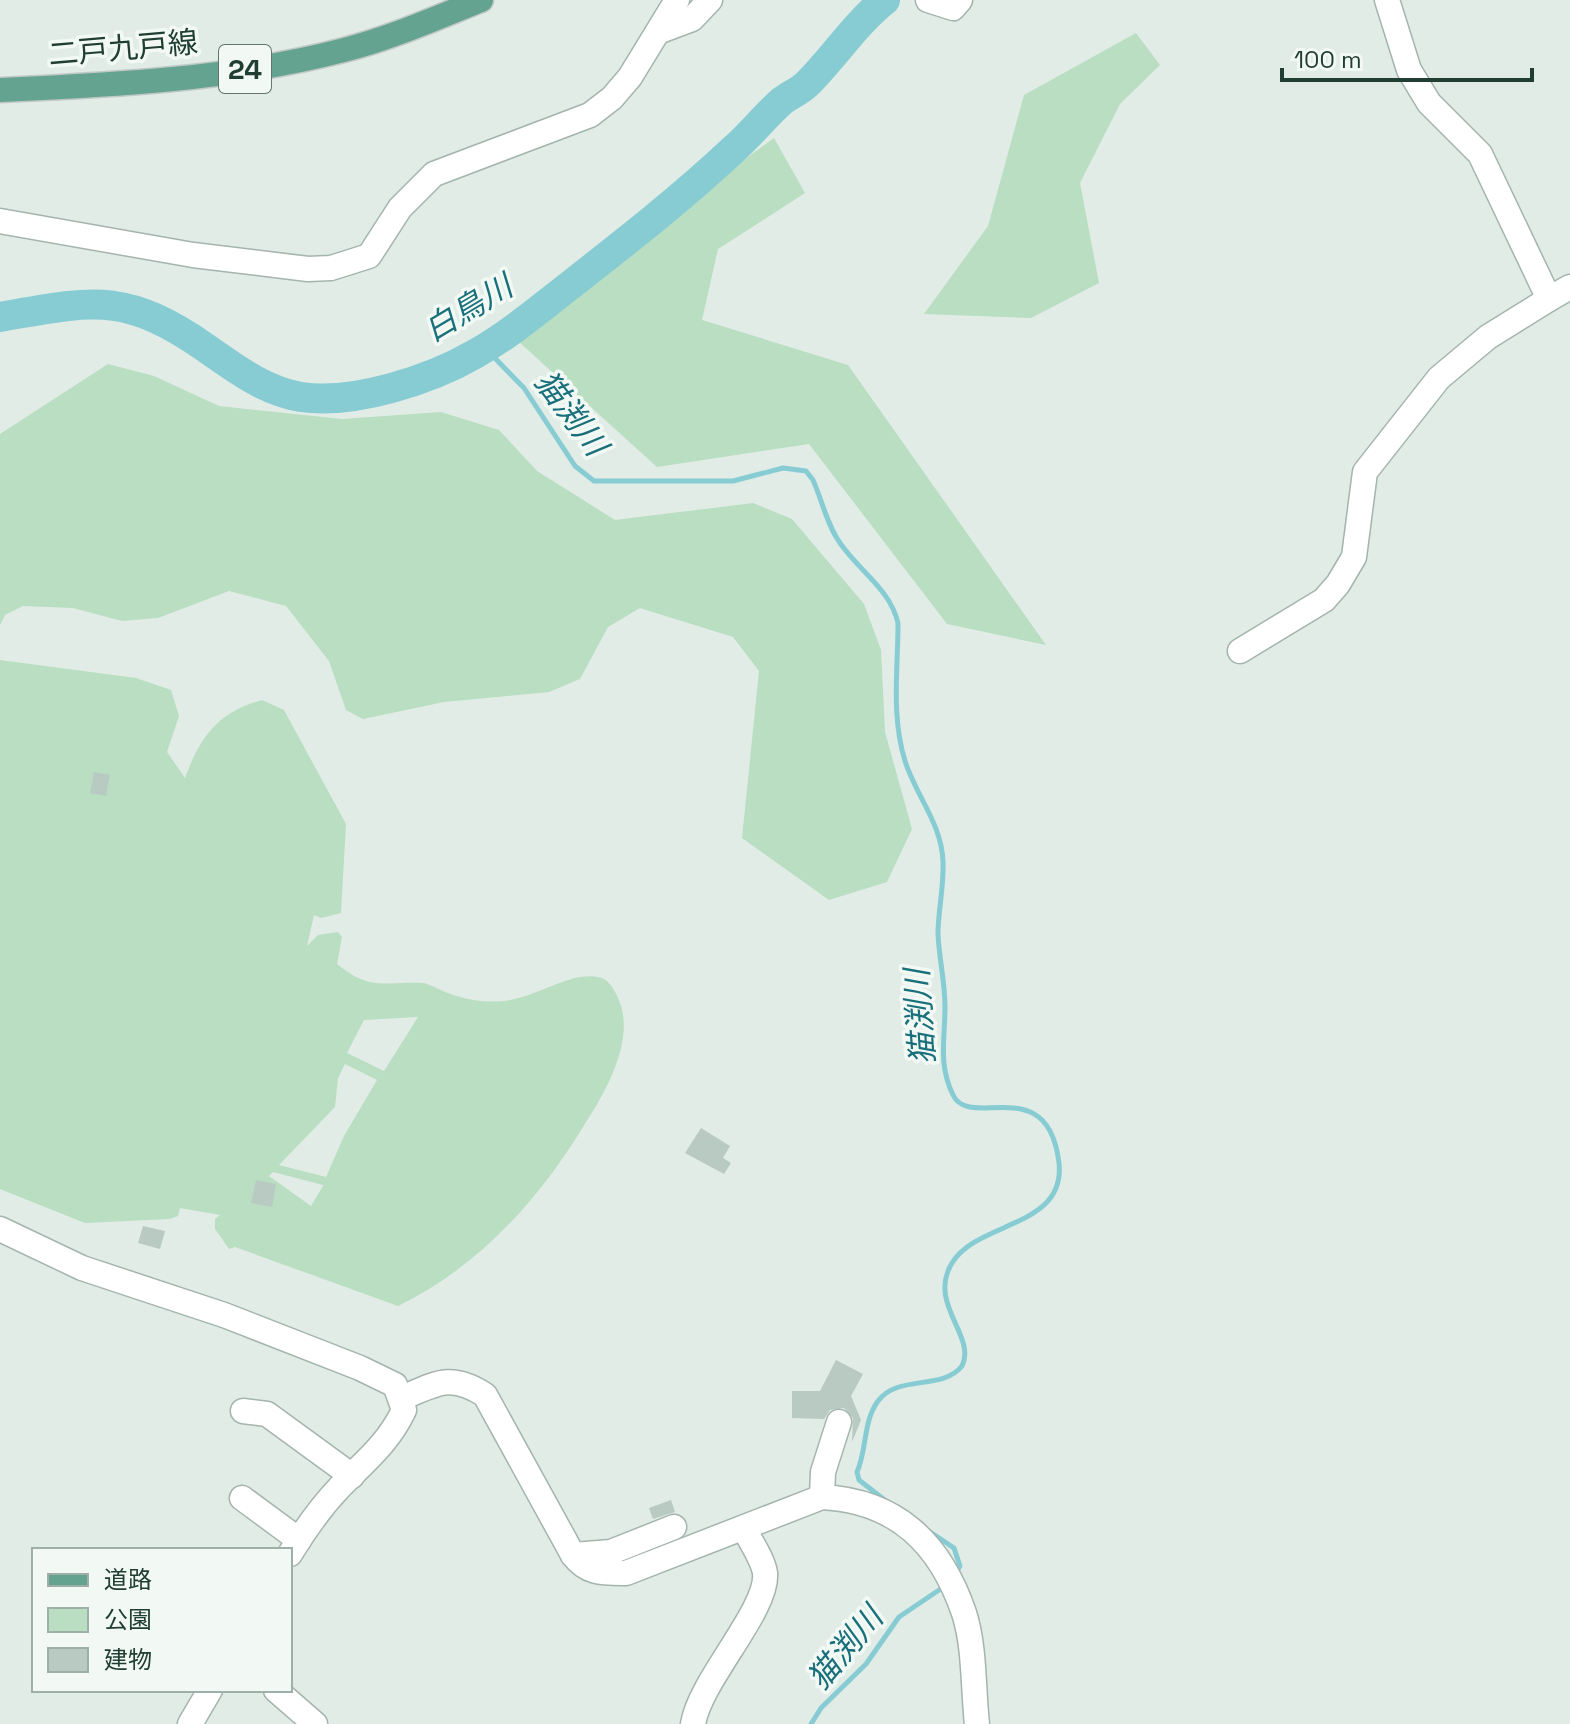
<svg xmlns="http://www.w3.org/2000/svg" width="1570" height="1724" viewBox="0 0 1570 1724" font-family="'Space Grotesk','Noto Sans JP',sans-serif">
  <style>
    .green { fill: #b9dec1; fill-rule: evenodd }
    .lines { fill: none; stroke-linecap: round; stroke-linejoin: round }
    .stream { stroke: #87ccd3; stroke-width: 5 }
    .river { stroke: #87ccd3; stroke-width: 30 }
    .building { fill: #b9cac2 }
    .minor-casing { stroke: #a4b4ae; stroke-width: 27 }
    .major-casing { stroke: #c1c9c6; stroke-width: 27 }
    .minor { stroke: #fff; stroke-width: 24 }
    .major { stroke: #64a390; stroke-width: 24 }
    .labels { text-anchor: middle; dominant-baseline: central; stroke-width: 7; stroke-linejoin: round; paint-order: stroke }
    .shield { fill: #f2f9f5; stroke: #60766e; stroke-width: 2 }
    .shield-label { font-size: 28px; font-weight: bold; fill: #213e34 }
    .street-label { font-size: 30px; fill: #213e34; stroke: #f2f9f5 }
    .water-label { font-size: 32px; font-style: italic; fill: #19707b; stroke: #f2f9f5 }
  </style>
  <rect width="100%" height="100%" fill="#e1ece7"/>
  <g class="green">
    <path d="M1136,33L1160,65L1120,104L1080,183L1099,283L1031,318L924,314L988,226L1024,95Z"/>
    <path d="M774,138L805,193L718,249L702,320L848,365L1046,645L947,624L809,444L657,467L507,331Z"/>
    <path d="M108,364L154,376L219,406L342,419L441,412L499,430L537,471L615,520L753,503L792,519L864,604L881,650L885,732L912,829L887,882L829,900L742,838L759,671L733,637L640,608L608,627L580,679L549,692L444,702L363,719L346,710L329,661L286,606L229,591L158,618L122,621L73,608L23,606L5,615L0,625V434Z"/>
    <path d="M0,660L136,678L171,690L179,716L167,752L185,778C200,737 218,712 262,700L284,710L346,824L341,913L321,918L314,915L307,946L318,935L338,932L342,937L337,964C371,992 385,981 423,983C430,984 438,989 445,992C465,1000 489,1004 510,1000C538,996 570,972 598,977C609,979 614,989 618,998C637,1039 605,1093 583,1127C537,1202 478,1267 398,1306L235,1247L229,1249L215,1229V1219L220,1215L180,1208L178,1216L170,1219L85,1223L0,1189ZM418,1017L384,1071L347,1053L364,1020ZM345,1064L377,1080L344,1136L326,1177L279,1165L335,1107L338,1078ZM273,1172L323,1185V1186L311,1206L269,1176Z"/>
  </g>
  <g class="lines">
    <g class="stream">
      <path d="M485,348L524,388L575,466L594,481H733L783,468L806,471L813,480C822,500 827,525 840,543C860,572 890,589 898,623C898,671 891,715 905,761C916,796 942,824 943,862C944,887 938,911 938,934C939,958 945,982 945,1007C945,1039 938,1064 953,1095C970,1131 1048,1070 1059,1163C1066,1228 977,1221 952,1263C927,1304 977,1336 962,1366C942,1391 898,1374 878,1401C863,1421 867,1450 857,1472L859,1480L886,1501"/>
      <path d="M927,1530L954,1548L960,1566L954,1575"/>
      <path d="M811,1724L821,1708L866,1664L899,1617L945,1586"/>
    </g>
    <path class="river" d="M0,317C92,301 124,291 206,348C236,369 265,391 301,397C353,405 430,380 475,354C509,335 541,308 573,283C628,240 684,196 735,148C752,133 766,115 782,101C790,95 800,91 807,84C834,57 856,23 885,0"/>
  </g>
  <g class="building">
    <path d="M94,772L110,775L106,796L90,793Z"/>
    <path d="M701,1128L730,1146L723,1158L731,1163L724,1174L685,1153Z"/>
    <path d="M256,1180L276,1184L272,1207L251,1203Z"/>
    <path d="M143,1226L165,1231L160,1249L138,1243Z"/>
    <path d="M836,1360L863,1374L851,1396L861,1420L852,1442L853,1418L844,1408L830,1410L824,1419L792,1418V1391H820Z"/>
    <path d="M671,1500L675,1512L653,1519L649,1508Z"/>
  </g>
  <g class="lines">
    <defs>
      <g id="minor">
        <path d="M928,0L953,8L960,0"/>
        <path d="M1387,0L1409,70L1429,103L1480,154L1549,299L1570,287"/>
        <path d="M660,31L692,19L710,0"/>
        <path d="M0,221L193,255L308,269L331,268L369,256L400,208L434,174L590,115L612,98L630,77L677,0"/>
        <path d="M1240,651L1324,600L1338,584L1354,557L1365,472L1439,378L1488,337L1549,299"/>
        <path d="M0,1229L82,1268L224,1315L360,1368L395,1385L404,1410C388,1444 364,1462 339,1488C320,1508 304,1531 290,1554"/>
        <path d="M402,1398C437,1383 451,1373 485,1395L573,1555C587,1574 603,1573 626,1573L822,1497C897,1501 940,1543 964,1613C975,1647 973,1689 977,1724"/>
        <path d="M243,1411L267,1414L352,1476"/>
        <path d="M822,1497L823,1472L839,1422"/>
        <path d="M242,1498L299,1540"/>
        <path d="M573,1555L611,1552L674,1527"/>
        <path d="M276,1690L315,1724"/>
        <path d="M190,1724L210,1690"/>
        <path d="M693,1724C700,1680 769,1609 765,1573C763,1559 750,1541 744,1528"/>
      </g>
      <path id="major" d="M0,90C114,85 233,79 344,50C391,38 436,18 481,0"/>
    </defs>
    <use href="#minor" class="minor-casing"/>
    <use href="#major" class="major-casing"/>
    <use href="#minor" class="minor"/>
    <use href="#major" class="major"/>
  </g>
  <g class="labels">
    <rect class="shield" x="219" y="45" width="52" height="48" rx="6"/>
    <g class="shield-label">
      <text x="245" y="69">24</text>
    </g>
    <g class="street-label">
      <text transform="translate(123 48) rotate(-5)">二戸九戸線</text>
    </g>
    <g class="water-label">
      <text transform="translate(468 308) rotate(-31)">白鳥川</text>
      <text transform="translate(571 413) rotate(53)">猫渕川</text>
      <text transform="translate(920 1017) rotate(-94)">猫渕川</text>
      <text transform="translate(845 1648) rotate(-50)">猫渕川</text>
    </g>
  </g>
  <rect x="32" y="1548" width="260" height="144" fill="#f2f9f5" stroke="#9eaea8" stroke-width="2"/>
  <rect x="48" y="1574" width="40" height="12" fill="#64a390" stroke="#9eaea8" stroke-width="2"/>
  <text x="104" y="1588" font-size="24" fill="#213e34">道路</text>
  <rect x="48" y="1608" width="40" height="24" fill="#b9dec1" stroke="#9eaea8" stroke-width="2"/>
  <text x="104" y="1628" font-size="24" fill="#213e34">公園</text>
  <rect x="48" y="1648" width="40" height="24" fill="#b9cac2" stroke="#9eaea8" stroke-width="2"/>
  <text x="104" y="1668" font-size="24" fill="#213e34">建物</text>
  <path d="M1282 68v12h250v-12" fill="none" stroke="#213e34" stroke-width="4"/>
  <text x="1294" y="68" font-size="24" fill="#213e34" stroke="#f2f9f5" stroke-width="6" paint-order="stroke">100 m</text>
</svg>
